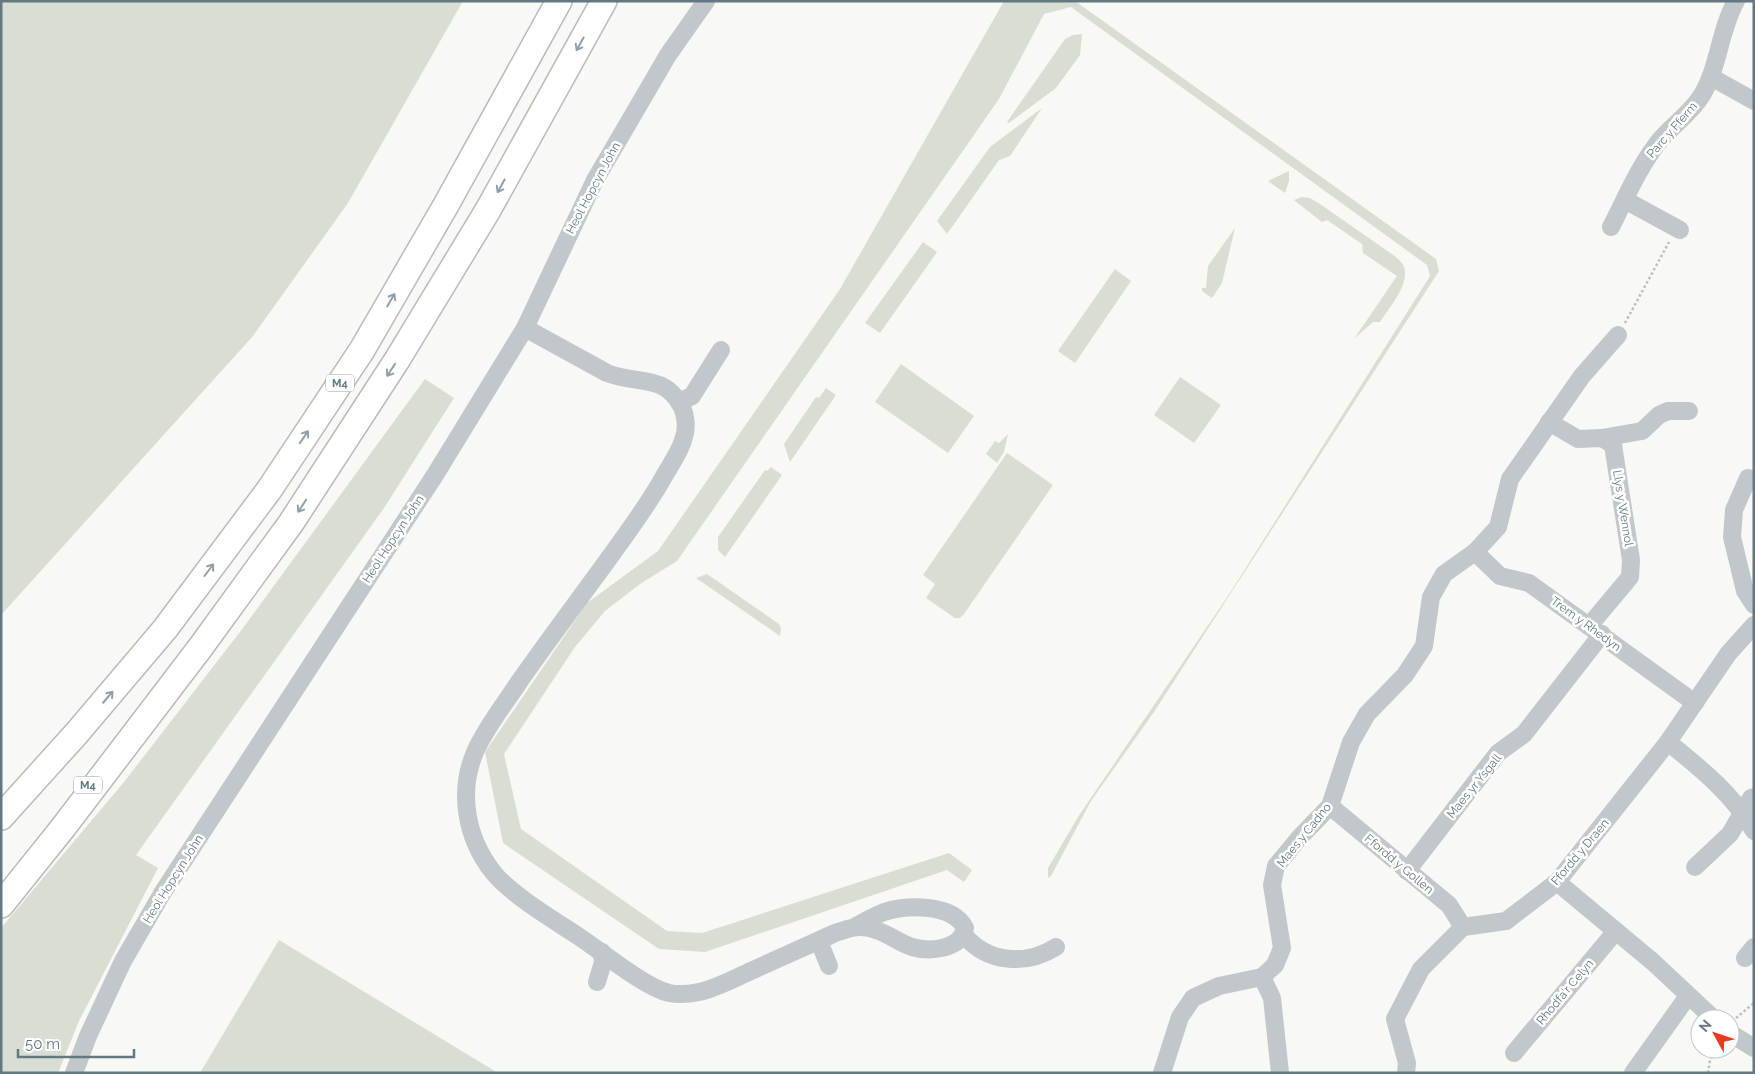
<svg xmlns="http://www.w3.org/2000/svg" width="1755" height="1074" viewBox="0 0 1755 1074" font-family="Raleway,sans-serif">
  <style>
    .green { fill: #d9ded4 }
    .lines { fill: none; stroke-linecap: round; stroke-linejoin: round }
    .highway-casing { stroke: #b6bbbe; stroke-width: 28 }
    .path { stroke: #bbbfc1; stroke-width: 2.5; stroke-dasharray: 2.5 2.5; stroke-linecap: butt }
    .minor { stroke: #c1c7ca; stroke-width: 18 }
    .highway { stroke: #fff; stroke-width: 25 }
    .oneway { stroke: #91a0a8 }
    .labels { text-anchor: middle; dominant-baseline: central; stroke-width: 5; stroke-linejoin: round; paint-order: stroke }
    .shield { fill: #fff; stroke: #91a0a8; stroke-width: 1 }
    .shield-label { font-size: 11px; font-weight: bold; fill: #627882 }
    .street-label { font-size: 12px; fill: #627882; stroke: #fff }
  </style>
  <rect width="100%" height="100%" fill="#f8f8f5"/>
  <g class="green">
    <path d="M1,1H463L348,203L253,336L1,615Z"/>
    <path d="M1004,1H1075L1436,259L1439,271L1154,712L1091,801L1051,876L1048,878V868L1078,817L1230,593L1430,276L1427,265L1071,7L1044,14L999,99L677,561L640,584L605,611L575,647L504,754L521,829L667,931L702,933L949,853L972,870L964,882L947,870L705,952L659,949L503,843L485,752L587,603L658,551L840,289Z"/>
    <path d="M1082,34L1080,55L1056,88L1009,123L1007,122L1065,39L1073,35Z"/>
    <path d="M1042,108L1010,156L999,160L947,234L937,221L990,147Z"/>
    <path d="M1289,171V181L1285,193L1268,181Z"/>
    <path d="M1302,197L1310,198L1320,204L1396,257C1399,260 1403,263 1404,267C1410,284 1389,308 1380,322H1373L1354,339L1397,276L1363,253L1362,244L1327,220L1322,222L1294,200Z"/>
    <path d="M1235,228L1222,283L1212,298L1202,291V288H1206L1208,266Z"/>
    <path d="M923,242L937,252L880,333L865,323Z"/>
    <path d="M1115,269L1131,281L1075,363L1058,351Z"/>
    <path d="M901,364L974,416L948,453L875,402Z"/>
    <path d="M1180,377L1221,405L1194,443L1154,415Z"/>
    <path d="M425,379L454,398L384,508L136,855L158,868L79,1021L58,1073H1V928L124,782L243,628Z"/>
    <path d="M826,388L836,395L790,462L784,444L816,397L819,398Z"/>
    <path d="M1008,434L1004,452L997,463L986,454L995,441L999,443Z"/>
    <path d="M1007,453L1053,485L964,614L960,618H955L926,598L935,584L923,575Z"/>
    <path d="M771,467L782,475L725,557L718,550V537L765,470L767,471Z"/>
    <path d="M707,574L779,624L781,628L780,636L696,578Z"/>
    <path d="M279,940L498,1073H200Z"/>
  </g>
  <g class="lines">
    <defs>
      <g id="highway">
        <path d="M1,817L76,734L165,629L269,490L362,350L446,205L559,1"/>
        <path d="M1,905L62,829L200,648L291,523L397,360L488,210L604,1"/>
      </g>
    </defs>
    <use href="#highway" class="highway-casing"/>
    <g class="path">
      <path d="M1625,323L1669,242"/>
      <path d="M1736,1018L1754,1003"/>
      <path d="M1708,1073L1710,1060L1717,1049"/>
    </g>
    <g class="minor">
      <path d="M1711,77L1754,101"/>
      <path d="M1625,200L1680,230"/>
      <path d="M1611,227C1626,198 1639,166 1660,140C1674,124 1691,113 1702,95C1719,66 1720,29 1736,1"/>
      <path d="M525,328L607,373C637,385 664,373 682,407C686,416 687,428 684,437C681,451 670,465 663,478C648,505 630,529 612,554C581,597 549,639 519,682C504,705 486,727 475,752C458,792 466,838 493,872C510,894 554,920 578,936C601,951 644,987 669,993C679,995 689,994 699,992C717,988 735,978 751,971C779,958 807,946 835,933C847,929 856,925 869,928C885,931 897,942 912,947C929,952 961,950 965,928C952,903 907,905 884,912C874,916 865,921 856,926"/>
      <path d="M679,402L692,396L721,350"/>
      <path d="M1549,422L1578,439L1602,438L1613,445L1631,560L1630,577L1589,626"/>
      <path d="M1602,438L1642,431L1659,415L1668,411H1689"/>
      <path d="M1748,478L1734,510L1732,537L1745,591L1754,605"/>
      <path d="M1475,552L1500,576L1529,583L1695,703"/>
      <path d="M1668,742C1700,768 1733,794 1754,831"/>
      <path d="M1330,806L1449,905L1463,927"/>
      <path d="M1695,867L1730,834L1751,798L1754,797"/>
      <path d="M1407,871L1498,753L1524,734L1602,634"/>
      <path d="M1557,882L1653,962L1714,1019"/>
      <path d="M964,935C987,963 1026,966 1056,947"/>
      <path d="M819,941L829,966"/>
      <path d="M1745,958L1754,947"/>
      <path d="M1262,977L1272,998L1280,1073"/>
      <path d="M597,982L603,962L602,952"/>
      <path d="M1730,1033L1754,1048"/>
      <path d="M1514,1053L1616,931"/>
      <path d="M74,1073L88,1036L123,961L163,892L435,475L525,328L595,180L668,55L706,1"/>
      <path d="M1162,1073L1180,1017L1193,998L1219,986L1262,977L1275,965L1282,948L1272,885L1276,866L1300,837L1330,806L1351,742L1367,714L1405,675L1424,646L1431,597L1444,574L1475,552L1498,527L1510,479L1582,376L1618,335"/>
      <path d="M1406,1073L1407,1063L1395,1019L1421,969L1463,927L1506,921L1557,882L1668,742L1728,654L1754,625"/>
      <path d="M1633,1073L1688,996"/>
    </g>
    <use href="#highway" class="highway"/>
  </g>
  <defs><path id="oneway-shaft" d="M-6 0H5M1.5-3L5.5 0L1.5 3" fill="none" stroke-width="1.6" stroke-linecap="round" stroke-linejoin="round" transform="scale(1.25)"/></defs>
  <g class="oneway">
    <use href="#oneway-shaft" transform="translate(580 44) rotate(119)"/>
    <use href="#oneway-shaft" transform="translate(501 186) rotate(119)"/>
    <use href="#oneway-shaft" transform="translate(391 300) rotate(-60)"/>
    <use href="#oneway-shaft" transform="translate(391 370) rotate(123)"/>
    <use href="#oneway-shaft" transform="translate(304 437) rotate(-56)"/>
    <use href="#oneway-shaft" transform="translate(302 506) rotate(123)"/>
    <use href="#oneway-shaft" transform="translate(209 570) rotate(-53)"/>
    <use href="#oneway-shaft" transform="translate(108 697) rotate(-50)"/>
  </g>
  <g class="labels">
    <g class="shield">
      <rect x="326" y="374.5" width="28" height="17" rx="4"/>
      <rect x="74" y="776.5" width="28" height="17" rx="4"/>
    </g>
    <g class="shield-label">
      <text x="340" y="383">M4</text>
      <text x="88" y="785">M4</text>
    </g>
    <g class="street-label">
      <text transform="translate(1672 130) rotate(-49)">Parc y Fferm</text>
      <text transform="translate(593 188) rotate(-62)">Heol Hopcyn John</text>
      <text transform="translate(1623 508) rotate(81)">Llys y Wennol</text>
      <text transform="translate(393 539) rotate(-57)">Heol Hopcyn John</text>
      <text transform="translate(1586 624) rotate(36)">Trem y Rhedyn</text>
      <text transform="translate(1474 786) rotate(-51)">Maes yr Ysgall</text>
      <text transform="translate(1304 835) rotate(-51)">Maes y Cadno</text>
      <text transform="translate(1580 852) rotate(-50)">Ffordd y Draen</text>
      <text transform="translate(1399 864) rotate(40)">Ffordd y Gollen</text>
      <text transform="translate(173 879) rotate(-58)">Heol Hopcyn John</text>
      <text transform="translate(1565 992) rotate(-50)">Rhodfa'r Celyn</text>
    </g>
  </g>
  <rect width="1755" height="1074" fill="none" stroke="#627882" stroke-width="5"/>
  <g transform="translate(1715 1034) rotate(310)"><circle r="24" fill="#ffffff" stroke="#c0c9cd"/>
  <path d="M0-4L9 19L0 12L-9 19Z" fill="#ec3922"/>
  <text y="-8" font-size="14" font-weight="bold" text-anchor="middle" fill="#627882">N</text>
  </g>
  <path d="M18 1049v8h116v-8" fill="none" stroke="#627882" stroke-width="2.5"/>
  <text x="25" y="1049" font-size="15" fill="#627882" stroke="#ffffff" stroke-width="4" paint-order="stroke">50 m</text>
</svg>
